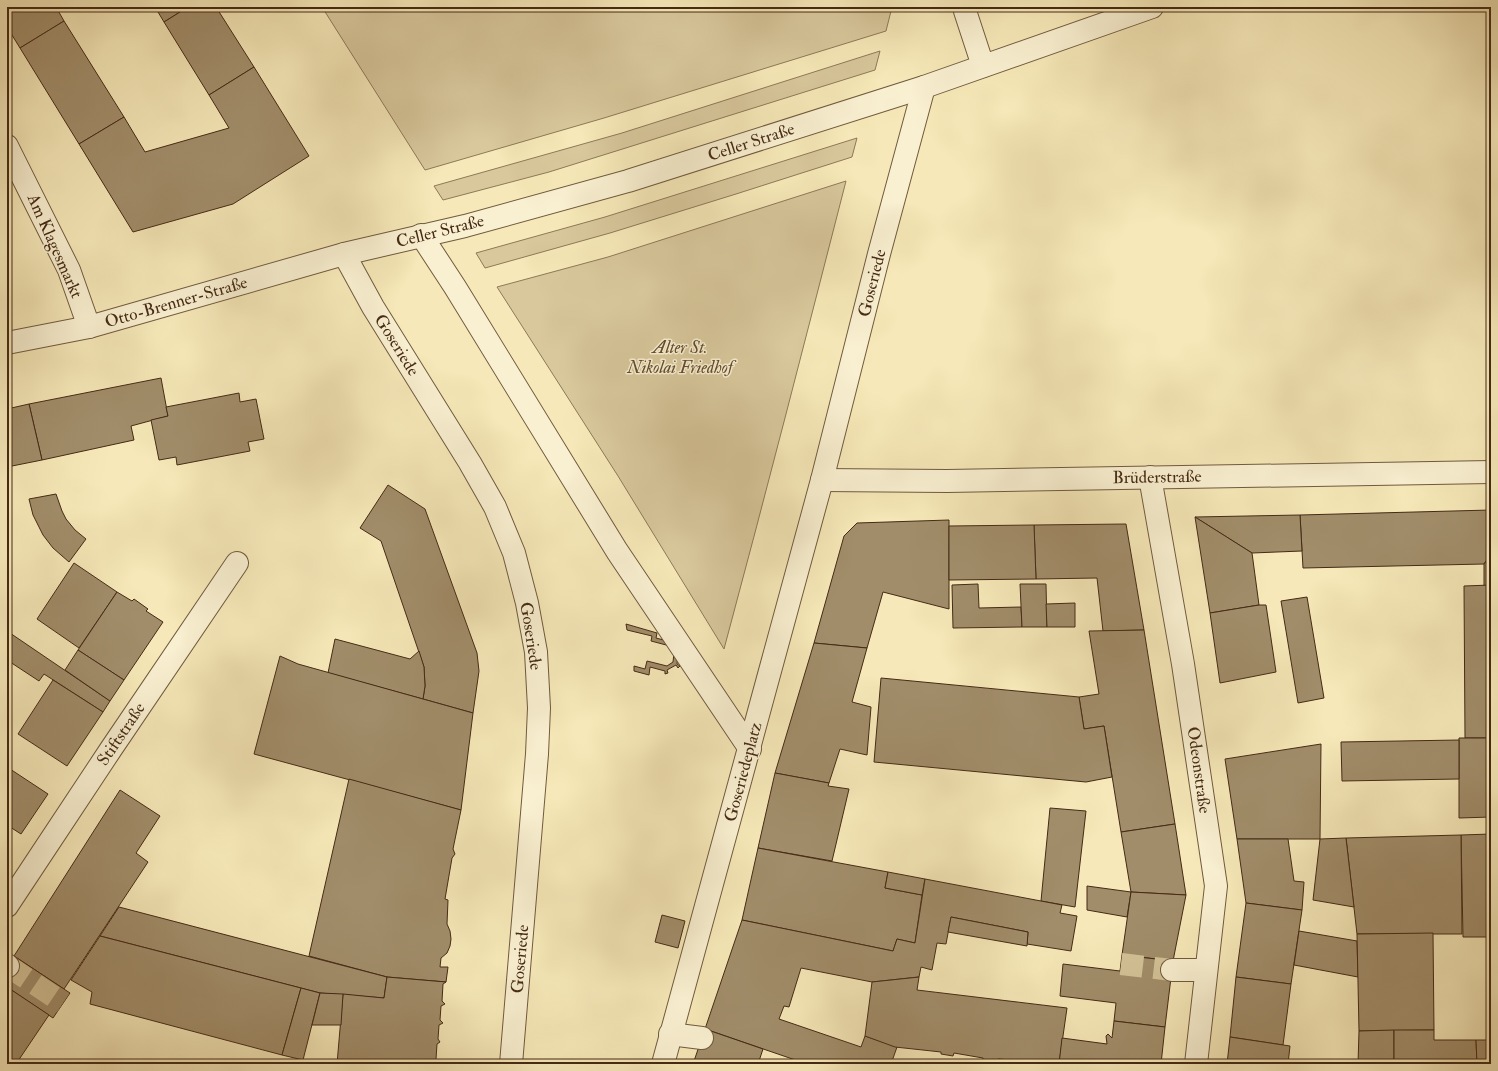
<svg xmlns="http://www.w3.org/2000/svg" width="1498" height="1071" viewBox="0 0 1498 1071" font-family="'IM FELL Double Pica',serif">
  <style>
    .green { fill: #d8c89c; stroke: #8e7958 }
    .building { fill: #a18d6a; stroke: #452a15 }
    .lines { fill: none; stroke-linecap: round; stroke-linejoin: round }
    .minor-tunnel { stroke: #d3c297; stroke-width: 22; stroke-dasharray: 22 11; stroke-linecap: butt }
    .minor-casing { stroke: #715a3e; stroke-width: 24 }
    .minor { stroke: #f9f0d1; stroke-width: 22 }
    .labels { text-anchor: middle; dominant-baseline: central; stroke-width: 3; stroke-linejoin: round; paint-order: stroke }
    .street-label { font-size: 17px; fill: #452a15; stroke: #f9f0d1 }
    .park-label { font-size: 17px; font-style: italic; fill: #624a30; stroke: #f9f0d1 }
  </style>
  <rect width="100%" height="100%" fill="#f6e8b8"/>
  <filter id="stains"><feTurbulence type="fractalNoise" baseFrequency=".005" numOctaves="4"/><feColorMatrix values="0 0 0 0 .2 0 0 0 0 .09 0 0 0 0 .02 0 0 0 .5 -.17"/></filter>
  <radialGradient id="worn" r=".72"><stop offset=".6" stop-color="#630" stop-opacity="0"/><stop offset="1" stop-color="#630" stop-opacity=".3"/></radialGradient>
  <g class="green">
    <path d="M322,7H892L886,31L604,118L425,170Z"/>
    <path d="M880,51L875,70L549,172L443,200L434,186L622,133Z"/>
    <path d="M857,138L852,157L736,194L610,233L485,268L476,253L605,217Z"/>
    <path d="M846,181C806,337 766,493 724,649L618,476L497,287L608,257Z"/>
  </g>
  <g class="building">
    <path d="M7,7H56L64,21L20,48L7,27Z"/>
    <path d="M155,7H188L164,22Z"/>
    <path d="M188,7H216L254,67L209,95L164,22Z"/>
    <path d="M64,21L124,117L79,144L20,48Z"/>
    <path d="M254,67L309,156L233,204L133,232L79,144L124,117L145,152L229,128L209,95Z"/>
    <path d="M161,378L168,416L131,426L134,440L42,460L29,404Z"/>
    <path d="M239,393L240,402L256,399L264,439L248,442L250,451L177,465L176,457L159,460L151,420L168,416L166,407Z"/>
    <path d="M29,404L42,460L7,467V409Z"/>
    <path d="M388,485L425,509L477,653L479,671L473,713L423,699L425,686L424,667L381,541L360,528Z"/>
    <path d="M56,494L62,511L66,519L75,530L86,539L69,562L53,548L43,535L33,515L29,499Z"/>
    <path d="M1491,510V554L1484,564L1303,568L1300,515Z"/>
    <path d="M1300,515L1302,551L1252,553L1195,517Z"/>
    <path d="M1195,517L1252,553L1259,605L1210,613Z"/>
    <path d="M949,520V609L883,592L867,648L814,643L844,536L857,523Z"/>
    <path d="M1126,524L1144,630L1103,631L1097,578L1036,579L1034,525Z"/>
    <path d="M1034,525L1036,579L949,580V526Z"/>
    <path d="M1491,554V585L1484,586V564Z"/>
    <path d="M74,563L117,592L79,648L37,619Z"/>
    <path d="M978,584L979,608L1021,607L1022,627L953,628L952,585Z"/>
    <path d="M1020,584H1046L1047,627H1022Z"/>
    <path d="M1491,585V738H1465L1464,586Z"/>
    <path d="M117,592L132,601L134,599L148,609L146,611L163,622L124,680L78,650Z"/>
    <path d="M1307,597L1324,698L1298,703L1281,601Z"/>
    <path d="M1075,603V627H1047L1046,604Z"/>
    <path d="M1259,605H1266L1276,672L1220,683L1210,613Z"/>
    <path d="M626,624L657,633L656,638L671,642L678,654L677,664L680,666L678,668L676,665L667,670L668,673L665,674V671L650,667L649,675L634,671V666L645,669L647,661L667,666L673,662L674,653L670,646L651,641L652,636L627,630Z"/>
    <path d="M1144,630L1175,824L1121,832L1104,726L1084,729L1079,697L1099,694L1089,631Z"/>
    <path d="M7,631L110,701L103,712L44,674L39,681L7,660Z"/>
    <path d="M335,639L410,659L419,651L424,667L425,686L423,699L328,673Z"/>
    <path d="M814,643L867,648L852,702L871,707L867,755L840,749L829,783L775,773Z"/>
    <path d="M78,650L124,680L110,701L65,670Z"/>
    <path d="M280,656L298,664L473,713L461,810L254,754Z"/>
    <path d="M881,678L1079,697L1084,729L1104,726L1112,777L1086,782L874,762Z"/>
    <path d="M53,680L103,712L67,766L18,734Z"/>
    <path d="M1459,738H1491V817L1459,818Z"/>
    <path d="M1459,740V779L1342,781L1341,742Z"/>
    <path d="M1321,744L1320,839H1237L1225,759Z"/>
    <path d="M7,767L48,794L21,834L7,825Z"/>
    <path d="M775,773L829,783L828,786L849,789L832,861L758,848Z"/>
    <path d="M349,779L461,810L453,849L455,854L452,858L445,899L448,900L447,924L450,931L451,939L450,946L447,953L441,958L440,967H448L446,982L387,977L309,956Z"/>
    <path d="M120,790L160,816L136,853L148,862L64,989L14,956Z"/>
    <path d="M1050,808L1086,811L1075,907L1041,901Z"/>
    <path d="M1175,824L1186,895L1131,892L1121,832Z"/>
    <path d="M1491,834V937H1463L1461,835Z"/>
    <path d="M1461,835L1462,934H1357L1346,838Z"/>
    <path d="M1346,838L1354,907L1313,900L1320,839Z"/>
    <path d="M1237,839H1288L1294,881L1304,882L1302,910L1246,903Z"/>
    <path d="M758,848L888,872L885,888L922,895L915,943L897,939L893,951L742,920Z"/>
    <path d="M888,872L925,879L922,895L885,888Z"/>
    <path d="M925,879L1062,905L1060,913L1077,916L1071,951L1027,944L1028,932L951,917L946,944L937,943L932,970L921,967L919,977L872,982L801,968L789,1007L784,1006L779,1019L861,1047L865,1036L897,1047L891,1064H807L705,1029L742,920L893,951L897,939L915,943Z"/>
    <path d="M1087,886L1131,892L1127,917L1087,910Z"/>
    <path d="M1131,892L1186,895L1173,961L1122,955Z"/>
    <path d="M1246,903L1302,910L1291,984L1236,977Z"/>
    <path d="M119,907L387,977L384,998L320,993L100,936Z"/>
    <path d="M662,915L685,921L678,948L655,942Z"/>
    <path d="M951,917L1028,932L1027,946L948,932Z"/>
    <path d="M1299,931L1357,941L1358,977L1294,965Z"/>
    <path d="M1433,933L1434,1030L1359,1031L1357,934Z"/>
    <path d="M100,936L301,988L282,1055L90,1004L92,992L71,980Z"/>
    <path d="M1122,955L1173,961L1165,1027L1114,1021L1116,1003L1060,996L1063,964L1120,971Z"/>
    <path d="M14,956L70,993L53,1018L7,987V967Z"/>
    <path d="M387,977L446,982L443,984L442,1001L445,1004L441,1006L440,1020L443,1023L439,1025L438,1039L440,1042L437,1044L436,1059L438,1062L435,1064H337L343,994L384,998Z"/>
    <path d="M919,977L917,990L1067,1008L1059,1064L998,1059V1061L983,1060V1058L954,1053L953,1056L941,1054V1052L895,1047L865,1036L872,982Z"/>
    <path d="M1236,977L1291,984L1283,1045L1230,1037Z"/>
    <path d="M7,987L49,1015L16,1064H7Z"/>
    <path d="M301,988L320,993L303,1060L282,1055Z"/>
    <path d="M320,993L343,994L341,1025H312Z"/>
    <path d="M1114,1021L1165,1027L1161,1064H1059L1062,1038L1107,1044L1106,1036L1108,1034L1112,1038Z"/>
    <path d="M705,1029L763,1049L758,1064H693Z"/>
    <path d="M1394,1030V1064H1358L1359,1031Z"/>
    <path d="M1394,1030H1434V1040H1476L1477,1064H1394Z"/>
    <path d="M1230,1037L1290,1046L1288,1064H1227Z"/>
    <path d="M1476,1040H1491V1064H1477Z"/>
  </g>
  <g class="lines">
    <g class="minor-tunnel">
      <path d="M1121,964L1172,970"/>
      <path d="M8,966L63,1003"/>
    </g>
    <defs>
      <g id="minor">
        <path d="M965,7V11L983,66"/>
        <path d="M7,146L69,270L89,327"/>
        <path d="M421,235L455,287L617,551L750,749"/>
        <path d="M344,254L373,307L470,463L495,507L514,553L527,603L536,652L539,708L537,754L511,1064"/>
        <path d="M7,343L89,327L344,254L465,226L628,181L924,87L1152,7"/>
        <path d="M1150,477L1183,664L1216,886L1196,1064"/>
        <path d="M822,480L947,481L1491,472"/>
        <path d="M7,906L111,749L237,563"/>
        <path d="M7,965L8,966"/>
        <path d="M1172,970H1206"/>
        <path d="M670,1034L702,1038"/>
        <path d="M663,1064L822,480L879,254L924,87"/>
      </g>
    </defs>
    <use href="#minor" class="minor-casing"/>
    <use href="#minor" class="minor"/>
  </g>
  <g class="labels">
    <g class="street-label">
      <text transform="translate(751 142) rotate(-18)">Celler Straße</text>
      <text transform="translate(440 231) rotate(-14)">Celler Straße</text>
      <text transform="translate(55 246) rotate(66)">Am Klagesmarkt</text>
      <text transform="translate(872 283) rotate(-76)">Goseriede</text>
      <text transform="translate(176 302) rotate(-16)">Otto-Brenner-Straße</text>
      <text transform="translate(397 345) rotate(58)">Goseriede</text>
      <text transform="translate(1157 477) rotate(-1)">Brüderstraße</text>
      <text transform="translate(531 636) rotate(81)">Goseriede</text>
      <text transform="translate(121 734) rotate(-56)">Stiftstraße</text>
      <text transform="translate(1199 770) rotate(82)">Odeonstraße</text>
      <text transform="translate(743 772) rotate(-75)">Goseriedeplatz</text>
      <text transform="translate(520 959) rotate(-85)">Goseriede</text>
    </g>
    <g class="park-label">
      <text x="680" y="347">Alter St.<tspan x="680" dy="20">Nikolai Friedhof</tspan></text>
    </g>
  </g>
  <rect width="1498" height="1071" fill="none" stroke="#f6e8b8" stroke-width="24"/>
  <rect x="8" y="8" width="1482" height="1055" fill="none" stroke="#452a15" stroke-width="2"/>
  <rect x="12" y="12" width="1474" height="1047" fill="none" stroke="#452a15"/>
  <rect width="100%" height="100%" filter="url(#stains)"/>
  <rect width="100%" height="100%" fill="url(#worn)"/>
</svg>
